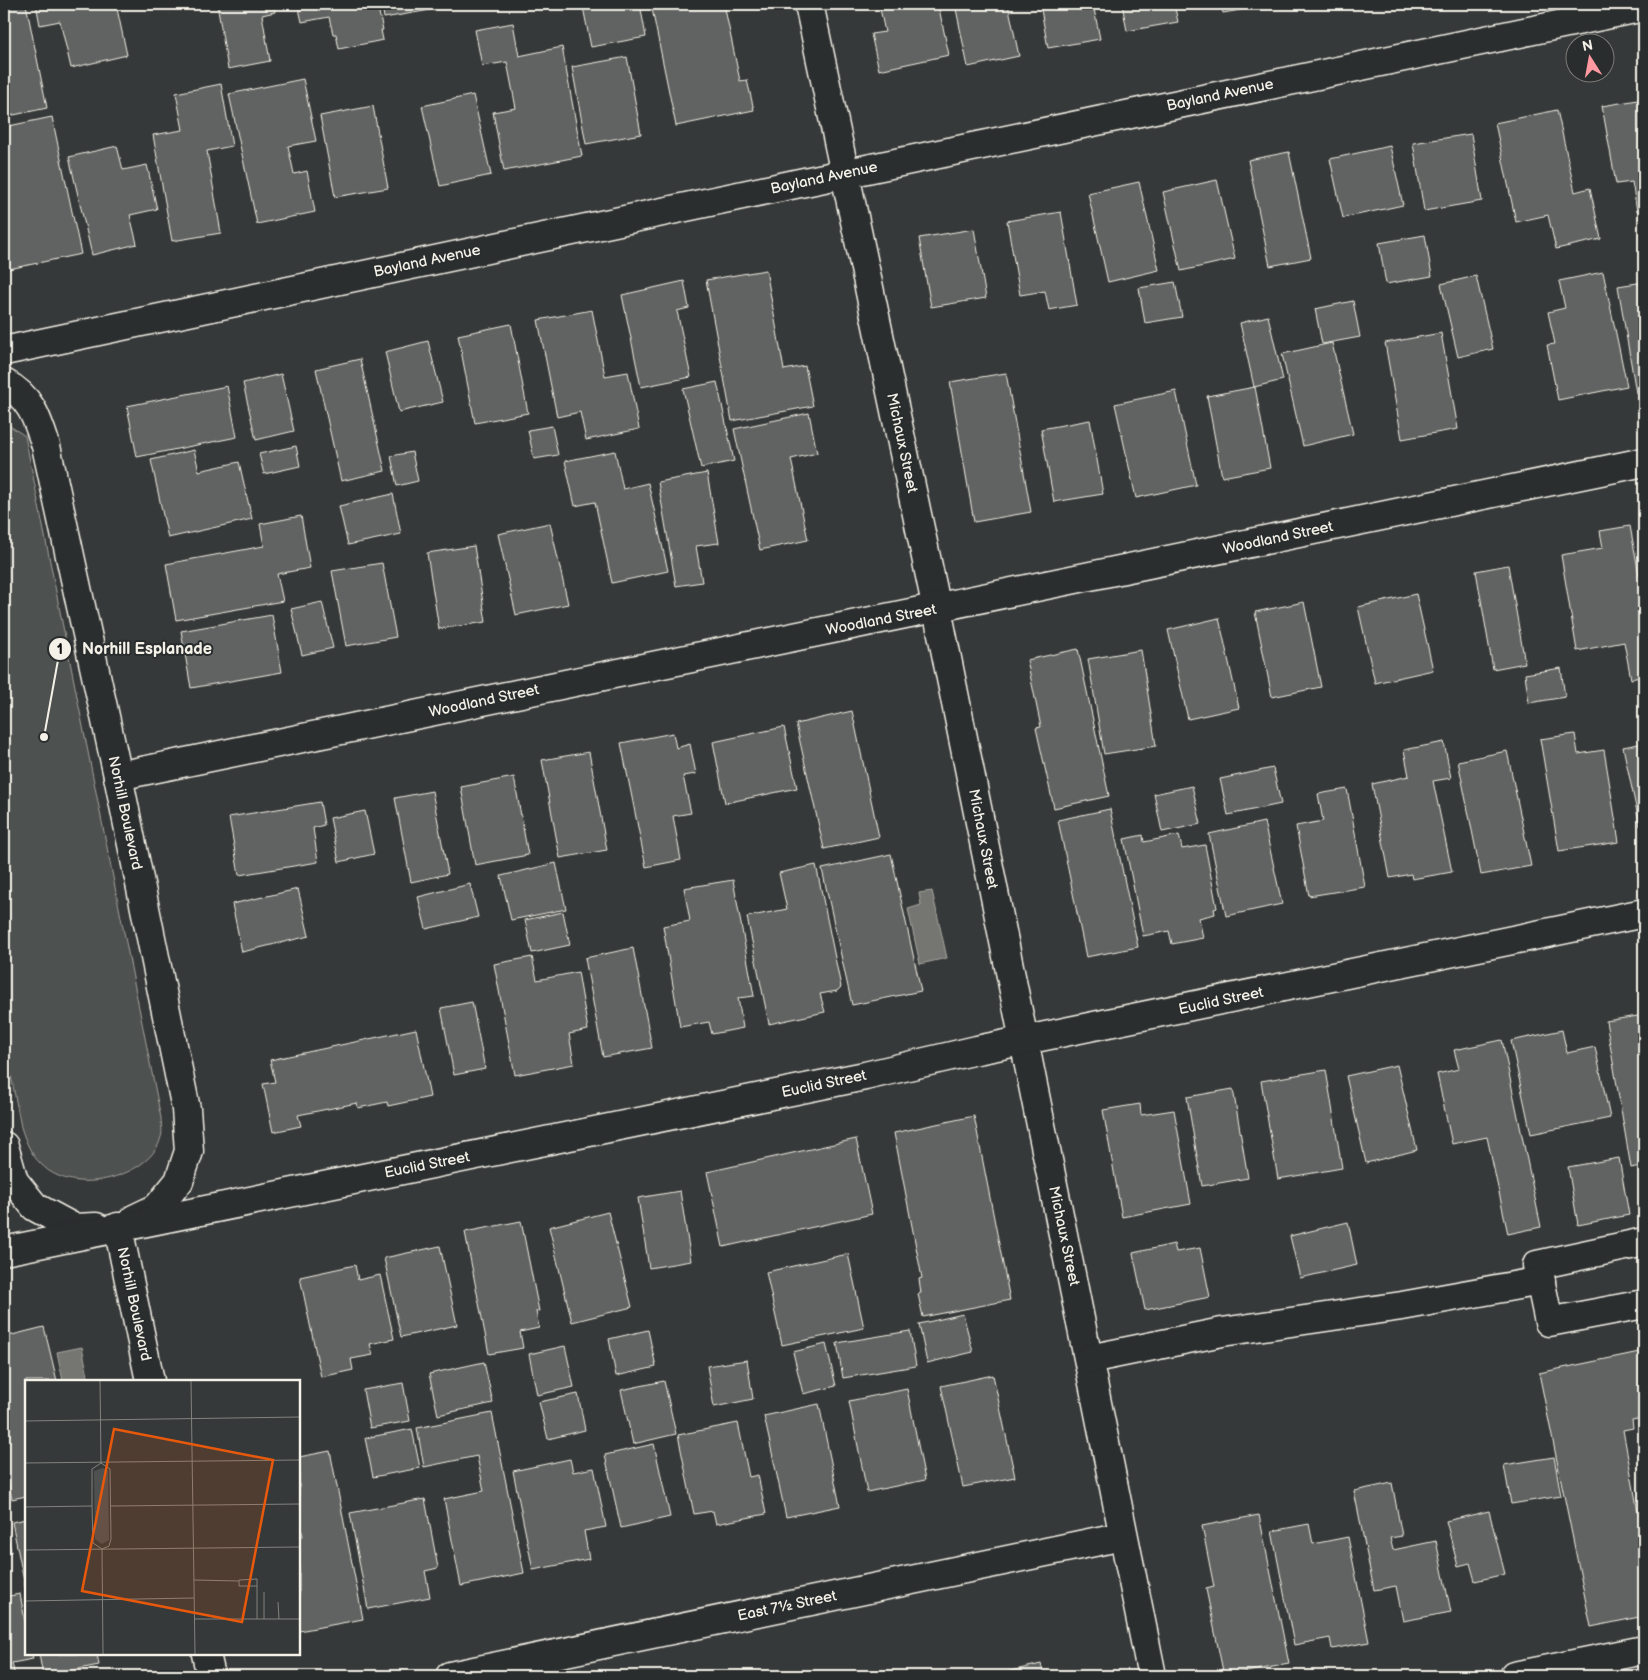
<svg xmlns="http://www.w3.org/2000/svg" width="1648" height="1680" viewBox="0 0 1648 1680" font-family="'Balsamiq Sans',sans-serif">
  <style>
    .green { fill: #4e514f; stroke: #a1a19c }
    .water { fill: #757572; stroke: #a8a7a1 }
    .building { fill: #616362; stroke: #f4f1e8 }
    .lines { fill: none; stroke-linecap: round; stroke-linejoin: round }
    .minor-casing { stroke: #f4f1e8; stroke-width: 31 }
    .minor { stroke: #2a2d2e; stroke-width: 28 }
    .labels { text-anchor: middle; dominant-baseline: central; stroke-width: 4; stroke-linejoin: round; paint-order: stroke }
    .street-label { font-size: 15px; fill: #f4f1e8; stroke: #2a2d2e }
    .inset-road { fill: none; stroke: #82837f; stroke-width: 1 }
    .view { fill: #e8590c; fill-opacity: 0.15; stroke: #e8590c; stroke-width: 2.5 }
    .inset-edge { fill: none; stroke: #f4f1e8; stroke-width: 2.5 }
    .leader { fill: none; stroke: #f4f1e8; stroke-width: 2 }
    .callout-dot { fill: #f4f1e8; stroke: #2a2d2e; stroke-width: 2 }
    .mark-label { font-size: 15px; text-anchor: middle; font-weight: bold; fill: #111 }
    .callout-label { font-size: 16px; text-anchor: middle; font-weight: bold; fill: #f4f1e8; stroke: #2a2d2e; stroke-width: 4; stroke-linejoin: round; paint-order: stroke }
  </style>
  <rect width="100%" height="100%" fill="#363939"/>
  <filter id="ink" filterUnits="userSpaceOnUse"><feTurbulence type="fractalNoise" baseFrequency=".02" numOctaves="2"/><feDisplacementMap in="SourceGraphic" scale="10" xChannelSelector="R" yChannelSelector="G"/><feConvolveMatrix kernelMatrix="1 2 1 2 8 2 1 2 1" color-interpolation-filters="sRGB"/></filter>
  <g filter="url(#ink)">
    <path class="green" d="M4,422L25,436L161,1118C161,1124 163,1132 161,1137C154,1168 107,1184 79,1181C65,1180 50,1174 41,1164C31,1155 25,1140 21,1127L4,1039Z"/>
    <g class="water">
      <path d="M932,891L947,958L920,964L908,909L921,905L919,893Z"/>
      <path d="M82,1347L89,1381H63L57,1352Z"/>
    </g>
    <g class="building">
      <path d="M4,4H26L47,108L4,117Z"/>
      <path d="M36,4H116L127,55L71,68L60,21L40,25Z"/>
      <path d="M217,4H274L275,12L262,15L270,61L228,69Z"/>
      <path d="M298,4H377L383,30H381L383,40L339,49L336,34H333L329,17L302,22Z"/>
      <path d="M382,4H436V9L384,18Z"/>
      <path d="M602,4H640L646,37L591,47L583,7Z"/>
      <path d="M651,4H724L740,81L747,80L754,110L676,126Z"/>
      <path d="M879,4H938L949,55L879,70L871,34L885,32Z"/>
      <path d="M955,4H1008L1019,56L968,67Z"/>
      <path d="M1040,4H1093L1100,39L1048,48Z"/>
      <path d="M1122,4H1174L1178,22L1127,31Z"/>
      <path d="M1221,4H1275L1223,13Z"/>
      <path d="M513,23L519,56L562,47L582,156L504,171L493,112L516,108L507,62L482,66L475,30Z"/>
      <path d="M627,57L641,134L586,144L572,67Z"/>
      <path d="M303,79L316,141L288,146L294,174L307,171L315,212L257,224L229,94Z"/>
      <path d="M221,84L232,146L207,151L221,233L172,241L153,135L183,130L176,93Z"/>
      <path d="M473,95L491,175L440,186L422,106Z"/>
      <path d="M1644,99V210L1637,211L1632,182L1616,184L1602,106Z"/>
      <path d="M373,106L388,188L335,197L320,116Z"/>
      <path d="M1557,110L1575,192L1590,188L1601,239L1556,249L1548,215L1516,222L1495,123Z"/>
      <path d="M52,117L81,254L9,269L4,246V127Z"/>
      <path d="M1471,134L1482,201L1424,211L1413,143Z"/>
      <path d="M117,146L123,170L147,165L157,209L130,215L137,244L92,255L69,157Z"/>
      <path d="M1390,146L1403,205L1343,218L1330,159Z"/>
      <path d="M1289,152L1311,258L1270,266L1248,160Z"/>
      <path d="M1217,180L1235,259L1181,271L1163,192Z"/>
      <path d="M1139,182L1159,270L1108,282L1088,193Z"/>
      <path d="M1061,212L1077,305L1049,310L1045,291L1020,295L1007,221Z"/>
      <path d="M974,229L986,298L931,307L919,238Z"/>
      <path d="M1425,235L1432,276L1386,284L1379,243Z"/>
      <path d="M766,270L784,370L805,366L813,406L732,421L706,280Z"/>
      <path d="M1603,272L1627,386L1558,400L1547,345L1555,344L1548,312L1565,308L1559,281Z"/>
      <path d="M1476,276L1493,349L1458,357L1441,284Z"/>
      <path d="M684,281L689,308L677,311L691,377L641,387L622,295Z"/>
      <path d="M1175,282L1182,317L1145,323L1139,288Z"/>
      <path d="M1644,282V391L1636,393L1618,286Z"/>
      <path d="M1353,301L1360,337L1322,344L1315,309Z"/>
      <path d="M592,310L605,376L628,372L639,429L586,440L580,412L557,417L538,320Z"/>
      <path d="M1268,316L1283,380L1254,387L1240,323Z"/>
      <path d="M511,324L528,413L475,423L458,335Z"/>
      <path d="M1441,333L1458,429L1402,439L1385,343Z"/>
      <path d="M428,341L443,402L399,412L385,352Z"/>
      <path d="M1332,343L1353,434L1303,446L1282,354Z"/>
      <path d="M360,359L385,471L341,481L316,369Z"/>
      <path d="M1006,373L1031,512L974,522L950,382Z"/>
      <path d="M281,374L294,431L256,440L243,383Z"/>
      <path d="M717,382L734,461L701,468L683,389Z"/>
      <path d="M227,386L237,437L137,457L127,406Z"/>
      <path d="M1255,387L1270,468L1222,477L1207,396Z"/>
      <path d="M1176,391L1196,485L1136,498L1115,404Z"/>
      <path d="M809,413L817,453L791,459L808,540L760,550L734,429Z"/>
      <path d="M1090,420L1103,494L1054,502L1041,429Z"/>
      <path d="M552,426L558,455L534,459L528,430Z"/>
      <path d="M296,446L300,466L264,474L259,454Z"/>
      <path d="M194,450L199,471L239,462L252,519L168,538L151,460Z"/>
      <path d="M615,451L623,489L648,483L668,571L612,583L595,502L575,506L565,461Z"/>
      <path d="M412,452L418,481L397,486L391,456Z"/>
      <path d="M707,473L719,543L696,546L702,582L676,586L658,482Z"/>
      <path d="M393,494L401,534L348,545L339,506Z"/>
      <path d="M301,516L310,568L277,574L283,601L176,620L166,564L264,546L260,524Z"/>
      <path d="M550,523L568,604L516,615L498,534Z"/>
      <path d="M1630,526L1639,575L1644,574V676L1631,679L1624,642L1577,651L1561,555L1603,548L1600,531Z"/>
      <path d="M474,546L486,622L439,629L427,553Z"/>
      <path d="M382,563L396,637L346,646L332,571Z"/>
      <path d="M1508,565L1525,663L1493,669L1476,571Z"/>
      <path d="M1416,594L1433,670L1375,683L1358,607Z"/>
      <path d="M322,602L333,648L302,655L291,609Z"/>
      <path d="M1304,602L1321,687L1272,697L1255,612Z"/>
      <path d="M272,615L282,672L191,688L181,631Z"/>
      <path d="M1219,618L1239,708L1188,719L1168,630Z"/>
      <path d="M1078,649L1109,796L1054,808L1036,728L1041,727L1027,660Z"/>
      <path d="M1141,650L1156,746L1104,754L1088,659Z"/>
      <path d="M1561,668L1565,697L1529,703L1525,674Z"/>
      <path d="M852,711L879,837L824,849L796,724Z"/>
      <path d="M784,727L797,788L725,803L713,742Z"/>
      <path d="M673,733L676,748L690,744L696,774L683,776L691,813L673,816L681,860L646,867L621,743Z"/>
      <path d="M1575,734L1578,754L1604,750L1619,842L1559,851L1540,739Z"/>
      <path d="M1444,742L1451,778L1433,781L1452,872L1412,879L1411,874L1390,878L1372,784L1409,776L1404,750Z"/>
      <path d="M1644,743V825L1640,826L1623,747Z"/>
      <path d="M1507,751L1531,866L1481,875L1458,761Z"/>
      <path d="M589,752L607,850L560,858L542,760Z"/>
      <path d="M1273,768L1281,804L1228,815L1220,779Z"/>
      <path d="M514,777L528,855L475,865L461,787Z"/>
      <path d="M1192,786L1201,824L1162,832L1154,794Z"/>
      <path d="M1347,789L1365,887L1309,896L1296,826L1323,821L1318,794Z"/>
      <path d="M432,791L448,874L411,882L395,798Z"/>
      <path d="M320,802L324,825L313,828L318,862L239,875L229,817Z"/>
      <path d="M1110,809L1138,947L1086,957L1058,820Z"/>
      <path d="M365,811L374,854L339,862L330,818Z"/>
      <path d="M1264,822L1282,904L1226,916L1209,834Z"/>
      <path d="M1143,835L1144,842L1179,835L1182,849L1205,845L1217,908L1214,909L1215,914L1199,918L1203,938L1172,944L1169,931L1143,936L1124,839Z"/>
      <path d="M891,854L921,991L852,1005L822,869Z"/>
      <path d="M556,863L566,909L511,920L501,876Z"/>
      <path d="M816,865L841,987L837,991L820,994L825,1012L769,1024L747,917L787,909L779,873Z"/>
      <path d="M733,880L754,996L738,998L743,1028L712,1034L709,1022L680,1027L663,926L690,921L684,888Z"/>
      <path d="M470,884L478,917L426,929L418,897Z"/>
      <path d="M298,889L309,936L242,952L232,904Z"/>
      <path d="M563,912L570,945L532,953L525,920Z"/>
      <path d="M633,948L652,1048L603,1057L585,958Z"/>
      <path d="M532,957L537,980L578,972L588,1030L569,1034L574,1064L515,1075L494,964Z"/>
      <path d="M472,1002L485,1069L454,1075L441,1008Z"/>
      <path d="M1644,1015V1165L1631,1168L1606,1021Z"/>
      <path d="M416,1029L430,1097L388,1106L387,1102L358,1108L357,1103L298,1115L301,1126L273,1132L263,1084L275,1082L270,1060Z"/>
      <path d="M1562,1030L1567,1053L1595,1047L1610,1118L1531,1134L1511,1041Z"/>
      <path d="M1502,1040L1541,1227L1508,1234L1487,1137L1452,1144L1437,1074L1459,1069L1454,1050Z"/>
      <path d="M1397,1065L1417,1150L1366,1163L1346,1076Z"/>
      <path d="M1326,1070L1342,1168L1278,1179L1261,1081Z"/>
      <path d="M1233,1089L1248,1178L1202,1186L1187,1097Z"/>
      <path d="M1140,1104L1141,1115L1174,1110L1191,1204L1122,1217L1103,1110Z"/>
      <path d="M974,1116L1010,1300L923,1317L918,1294L921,1293L919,1279L922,1278L894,1133Z"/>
      <path d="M856,1139L872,1214L723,1247L707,1172Z"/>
      <path d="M1619,1158L1629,1215L1578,1225L1568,1167Z"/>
      <path d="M680,1191L691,1261L649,1268L638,1198Z"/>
      <path d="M608,1212L632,1307L572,1322L549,1227Z"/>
      <path d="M521,1221L539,1311H536L539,1328L520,1332L523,1348L489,1354L465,1232Z"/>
      <path d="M1348,1222L1357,1265L1300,1278L1290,1236Z"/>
      <path d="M1174,1244L1176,1252L1200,1248L1210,1297L1145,1310L1133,1253Z"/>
      <path d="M440,1246L457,1325L401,1337L384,1258Z"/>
      <path d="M848,1254L864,1328L782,1345L766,1272Z"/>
      <path d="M355,1265L358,1280L380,1275L394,1339L370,1344L373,1355L351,1359L353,1370L321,1377L300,1277Z"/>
      <path d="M963,1314L973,1352L927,1363L919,1324Z"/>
      <path d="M44,1327L57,1381H26V1496L12,1499L4,1462V1337Z"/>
      <path d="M648,1330L656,1367L616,1376L609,1339Z"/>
      <path d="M910,1331L916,1366L843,1378L837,1343Z"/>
      <path d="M826,1344L836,1386L803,1394L793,1352Z"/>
      <path d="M565,1346L574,1387L537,1395L529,1354Z"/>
      <path d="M1644,1351V1418L1632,1420L1633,1428L1623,1430L1642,1534L1644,1533V1616L1591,1627L1539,1373Z"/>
      <path d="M747,1360L753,1399L714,1407L707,1366Z"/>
      <path d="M484,1362L493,1403L438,1415L429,1374Z"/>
      <path d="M993,1375L1015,1477L963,1487L941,1386Z"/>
      <path d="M664,1381L676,1434L633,1444L621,1390Z"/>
      <path d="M403,1383L410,1421L370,1428L363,1390Z"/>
      <path d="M907,1389L925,1480L867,1492L849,1401Z"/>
      <path d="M578,1394L585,1430L548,1439L539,1402Z"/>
      <path d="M819,1404L840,1506L786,1517L764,1416Z"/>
      <path d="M492,1413L524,1573L461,1586L444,1499L484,1491L477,1456L424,1467L417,1428Z"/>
      <path d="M738,1423L749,1477L758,1475L766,1514L716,1524L713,1511L694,1514L678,1435Z"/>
      <path d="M412,1429L420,1468L373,1477L365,1438Z"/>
      <path d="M654,1444L670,1517L621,1528L605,1455Z"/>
      <path d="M330,1451L363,1619L299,1631V1537L303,1536L299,1518V1457Z"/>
      <path d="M1554,1457L1561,1496L1511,1504L1504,1465Z"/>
      <path d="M570,1459L573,1472L594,1468L606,1527L584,1531L589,1559L533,1570L513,1471Z"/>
      <path d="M1392,1483L1402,1536L1390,1538L1393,1550L1436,1541L1451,1612L1403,1621L1396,1586L1374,1590L1354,1491Z"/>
      <path d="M425,1499L438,1568L425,1571L430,1597L368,1609L350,1513Z"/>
      <path d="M1489,1511L1505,1574L1475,1581L1470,1563L1458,1566L1446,1521Z"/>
      <path d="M4,1514L11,1552L4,1553Z"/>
      <path d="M1259,1515L1289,1664L1224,1676L1206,1589L1214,1587L1202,1526Z"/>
      <path d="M26,1519V1591L12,1522Z"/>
      <path d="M1309,1524L1313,1544L1348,1537L1369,1642L1332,1649L1330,1638L1294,1645L1272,1531Z"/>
      <path d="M20,1594L26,1626V1654H32L33,1659L12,1663L15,1676H4V1597Z"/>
      <path d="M39,1654H97L99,1665L43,1676Z"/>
      <path d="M1041,1664L1044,1676H998V1674Z"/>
    </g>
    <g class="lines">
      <defs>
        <g id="minor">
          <path d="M809,4L937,609L1152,1676"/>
          <path d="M4,351L795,184L1644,7"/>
          <path d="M4,383C31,397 37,418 46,446L118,776L186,1109L189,1151L179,1181L157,1208L134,1219"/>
          <path d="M118,776L1644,462"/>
          <path d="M4,1146L14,1181L35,1207L74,1228L96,1227"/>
          <path d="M118,1227L150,1381"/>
          <path d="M1644,1242L1537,1265L1549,1322L1644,1304"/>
          <path d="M4,1251L865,1076L977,1050L1644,913"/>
          <path d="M1089,1359L1222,1332L1402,1306L1541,1281"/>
          <path d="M206,1654L211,1676"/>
          <path d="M450,1676L1123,1536"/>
          <path d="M1514,1676L1644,1650"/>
        </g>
      </defs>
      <use href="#minor" class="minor-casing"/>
      <use href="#minor" class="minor"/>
    </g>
  </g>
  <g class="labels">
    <g class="street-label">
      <text transform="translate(1220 95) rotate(-12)">Bayland Avenue</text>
      <text transform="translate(824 178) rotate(-12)">Bayland Avenue</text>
      <text transform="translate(427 261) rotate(-12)">Bayland Avenue</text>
      <text transform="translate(902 443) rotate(78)">Michaux Street</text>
      <text transform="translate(1278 538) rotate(-12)">Woodland Street</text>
      <text transform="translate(881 620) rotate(-11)">Woodland Street</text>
      <text transform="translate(484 701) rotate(-12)">Woodland Street</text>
      <text transform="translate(125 813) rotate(78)">Norhill Boulevard</text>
      <text transform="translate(983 839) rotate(79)">Michaux Street</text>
      <text transform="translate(1221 1001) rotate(-12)">Euclid Street</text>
      <text transform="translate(824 1084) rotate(-12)">Euclid Street</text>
      <text transform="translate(427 1165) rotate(-11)">Euclid Street</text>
      <text transform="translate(1064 1236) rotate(78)">Michaux Street</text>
      <text transform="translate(134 1304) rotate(78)">Norhill Boulevard</text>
      <text transform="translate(787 1606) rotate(-12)">East 7½ Street</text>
    </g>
  </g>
  <g transform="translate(25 1380)">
    <rect width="275" height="275" fill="#363939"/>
    <path d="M78,88L83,91L84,160L77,164L70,159L69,91Z" fill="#4e514f"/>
    <path class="inset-road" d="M75,1L76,83M166,1L170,274M0,41L275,37M0,83L275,80M76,83L85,89L86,159L84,166L77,169L68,163L67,126V89ZM86,126L275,124M0,127L67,126M77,169L78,274M0,170L275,167M169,200L214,201M232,206H214V200L232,199V239M239,212V239M0,221L169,218M253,222L254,239M169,239H275"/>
    <path class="view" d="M89,49L248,80L217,242L57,211Z"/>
    <rect width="275" height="275" class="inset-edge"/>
  </g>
  <path class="leader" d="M44 737L60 649"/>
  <g class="callout-dot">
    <circle cx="44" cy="737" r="5"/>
    <circle cx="60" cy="649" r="12"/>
  </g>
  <g class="mark-label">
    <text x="60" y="654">1</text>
  </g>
  <g class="callout-label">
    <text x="147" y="654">Norhill Esplanade</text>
  </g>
  <rect width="1648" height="1680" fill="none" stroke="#2a2d2e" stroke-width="20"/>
  <rect x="10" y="10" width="1628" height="1660" fill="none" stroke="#f4f1e8" stroke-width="2" filter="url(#ink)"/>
  <g transform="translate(1590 58) rotate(349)"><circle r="24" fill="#2a2d2e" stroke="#7b7b78"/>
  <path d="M0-4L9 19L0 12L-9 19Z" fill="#ff9aa2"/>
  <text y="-8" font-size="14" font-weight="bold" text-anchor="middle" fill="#f4f1e8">N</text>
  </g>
</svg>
